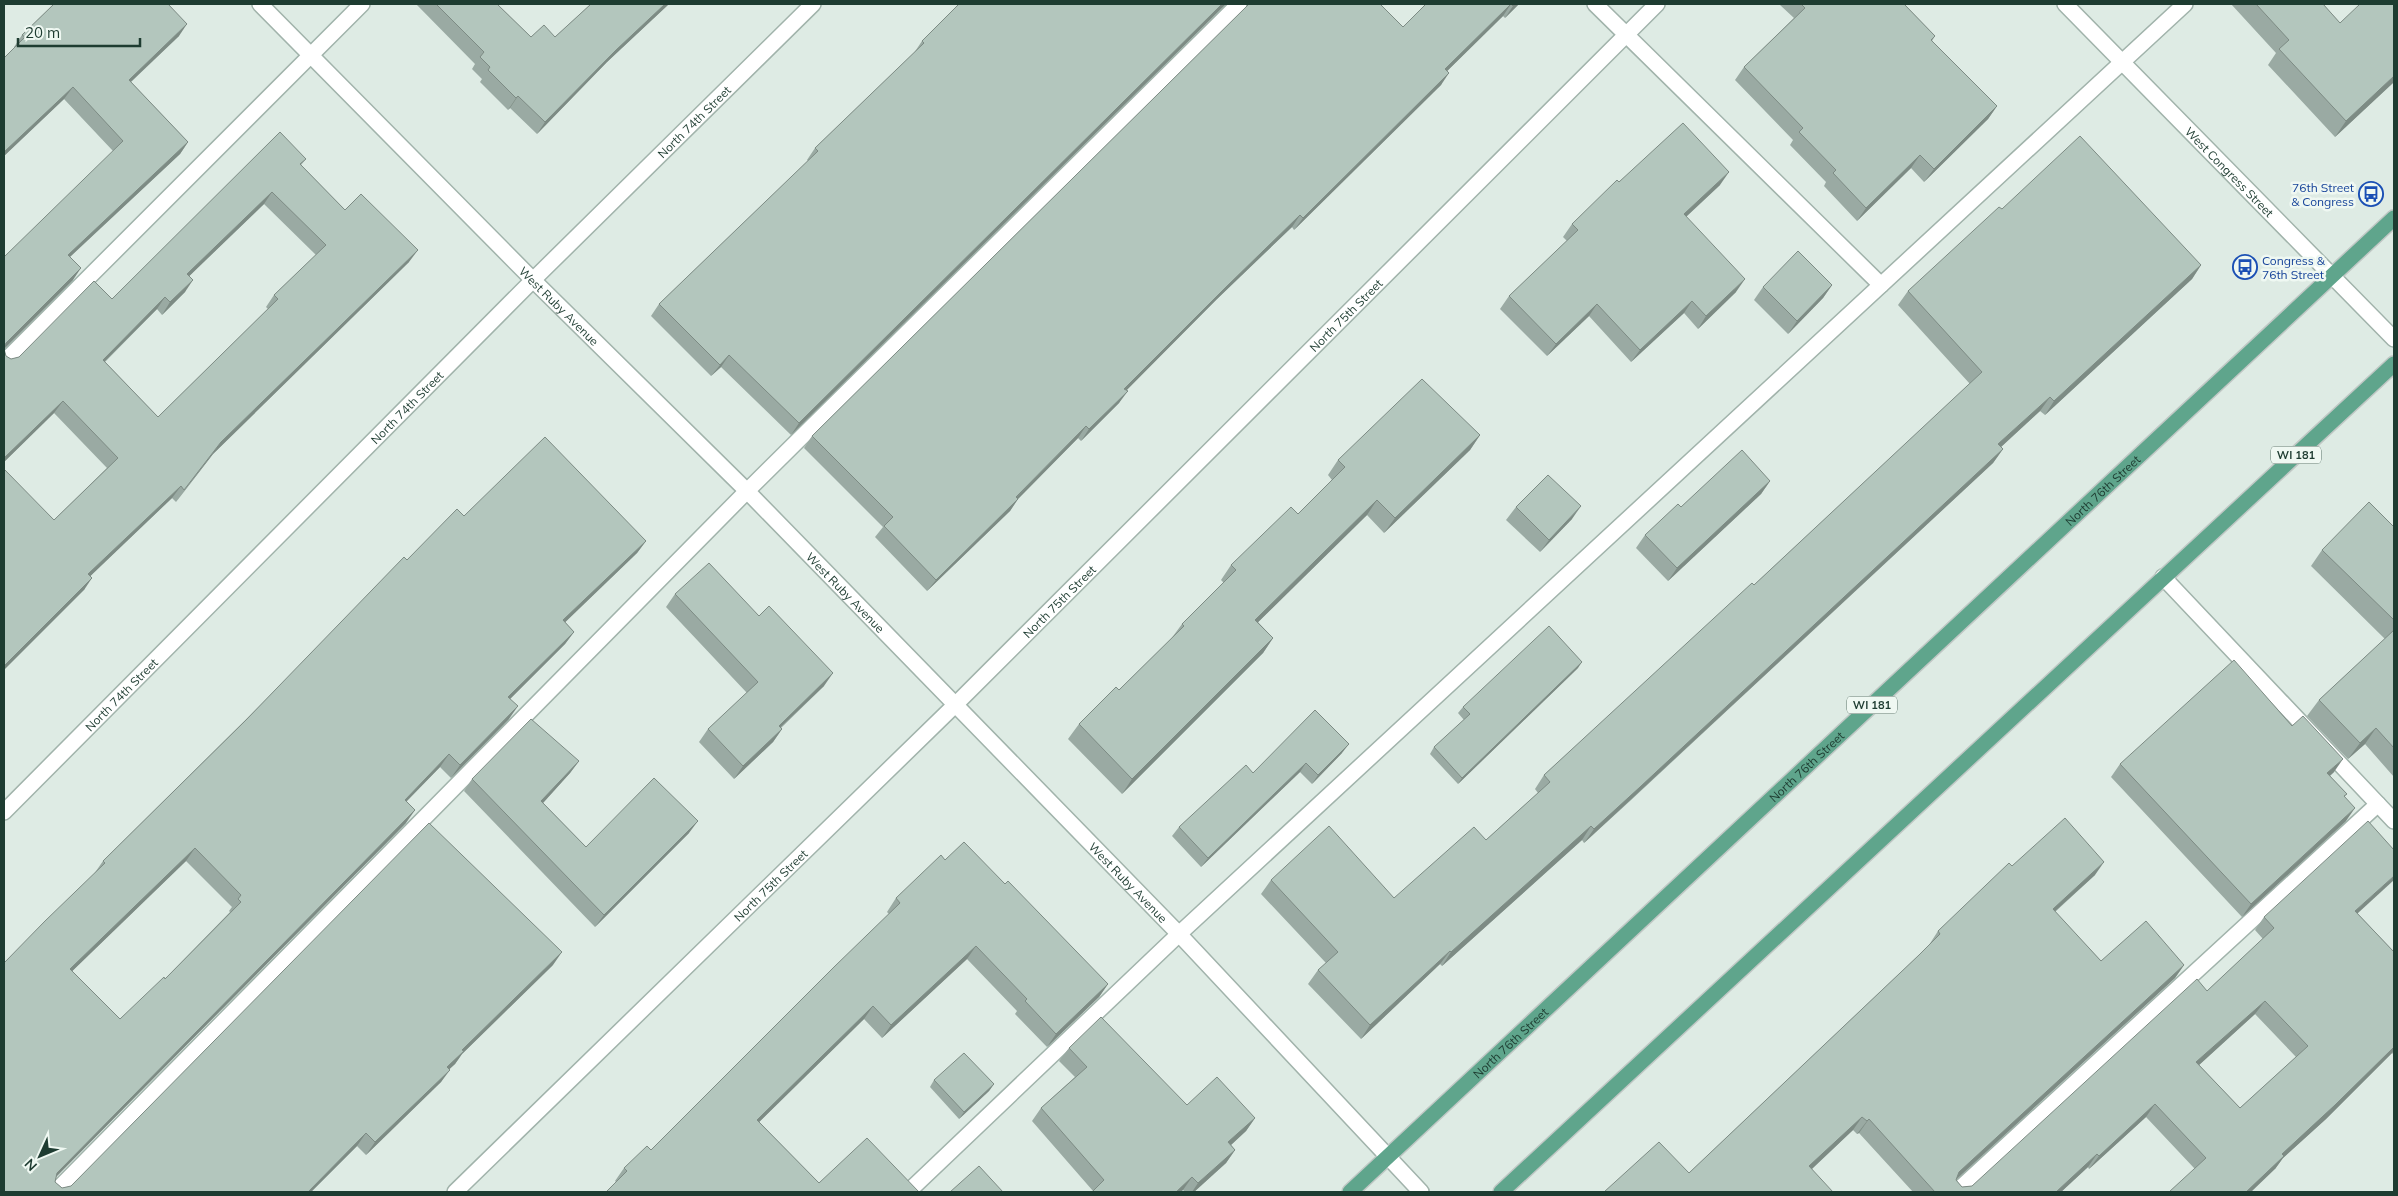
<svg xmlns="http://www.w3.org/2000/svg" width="2398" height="1196" viewBox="0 0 2398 1196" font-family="Mulish,sans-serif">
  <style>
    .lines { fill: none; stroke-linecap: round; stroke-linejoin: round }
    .service-casing { stroke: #a1b3ab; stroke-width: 18 }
    .minor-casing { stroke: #a1b3ab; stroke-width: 18 }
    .tertiary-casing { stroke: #a1b3ab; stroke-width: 18 }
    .primary-casing { stroke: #c0c8c5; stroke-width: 18 }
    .service { stroke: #fff; stroke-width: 15 }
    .minor { stroke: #fff; stroke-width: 15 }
    .tertiary { stroke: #fff; stroke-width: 15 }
    .primary { stroke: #5fa58c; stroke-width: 15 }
    .wall { fill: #9aaaa3; fill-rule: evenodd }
    .shaded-wall { fill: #7d8b84 }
    .building { fill: #b3c6bd; stroke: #7d8b84; fill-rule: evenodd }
    .labels { text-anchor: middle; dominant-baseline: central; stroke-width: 5; stroke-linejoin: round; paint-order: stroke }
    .shield { fill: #eff8f2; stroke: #5d746b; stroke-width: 1 }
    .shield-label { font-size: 11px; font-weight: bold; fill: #1e3c31 }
    .street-label { font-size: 12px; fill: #1e3c31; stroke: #eff8f2 }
    .transit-label { font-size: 12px; fill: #164399; stroke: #eff8f2; text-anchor: end }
  </style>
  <rect width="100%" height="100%" fill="#deebe4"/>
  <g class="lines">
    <defs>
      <g id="service">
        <path d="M1595,4L1881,285"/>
        <path d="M4,362L362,4"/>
        <path d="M2163,577L2394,821"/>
        <path d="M55,1192L747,491L1239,4"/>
        <path d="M908,1192L1179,934L2185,4"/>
        <path d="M1956,1192L2378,804"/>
      </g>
      <g id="minor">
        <path id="s1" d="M260,4L533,280L747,491L1179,934L1421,1192"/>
        <path id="s2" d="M4,812L533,280L813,4"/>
        <path id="s3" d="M455,1192L954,706L1657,4"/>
      </g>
      <g id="tertiary">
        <path id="s4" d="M2065,4L2394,339"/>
      </g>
      <g id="primary">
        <path id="s5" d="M1350,1192L2394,218"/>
        <path d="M1501,1192L2394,364"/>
      </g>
    </defs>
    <use href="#service" class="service-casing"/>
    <use href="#minor" class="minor-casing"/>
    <use href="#tertiary" class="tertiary-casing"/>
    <use href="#primary" class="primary-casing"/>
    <use href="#service" class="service"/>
    <use href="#minor" class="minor"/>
    <use href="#tertiary" class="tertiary"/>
    <use href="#primary" class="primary"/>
  </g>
  <g class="wall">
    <path d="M54,4H169L179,36L131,82L188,142L180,154L70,257L73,280L4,349L113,151L64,99L4,156V58L15,48L14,47L22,35Z"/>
    <path d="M416,4H497L531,37H555L591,4H669L607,62L537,134L510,108L508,110L480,82L482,79L472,69L475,64Z"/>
    <path d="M959,4H1226L791,435L721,367L711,376L651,316L659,304L808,161L807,160L815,148L914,53L922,41Z"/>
    <path d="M1248,4H1380L1403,27L1426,4H1519L1505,18L1503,16L1447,71L1441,85L1294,230L1292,227L1217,299L1126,390L1119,403L1081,441L1078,438L1018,499L1010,511L927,591L875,537L883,527L804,448L812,436L1247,6Z"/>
    <path d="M1781,4H1904L1935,36L1932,41L1997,106L1988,119L1924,182L1911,168L1857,221L1824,186L1826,182L1790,145L1793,140L1735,80L1744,67L1794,18L1780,5Z"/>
    <path d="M2231,4H2323L2340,23L2394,4V82L2335,137L2268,65L2276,53Z"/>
    <path d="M306,159L301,165L345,210L409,262L213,454L176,502L172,498L90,576L84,590L54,520L107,468L54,413L4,462V349L6,356L11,359L19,357L112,299ZM264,204L316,255L274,295L266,307L268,309L158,417L105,362L157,309L162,315L185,292L189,276Z"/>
    <path d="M1619,182L1720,185L1686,217L1736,292L1698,329L1684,313L1631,362L1589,316L1547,356L1500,309L1509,296L1567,241L1563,237L1572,224Z"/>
    <path d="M2002,209L2201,265L2192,279L2045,415L2040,411L2001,447L2003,449L1993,463L1630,801L1584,843L1582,840L1442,966L1440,964L1361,1039L1308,984L1318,970L1326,963L1261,894L1271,880L1394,898L1486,840L1538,793L1535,789L1544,775L1754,585L1970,384L1898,305L1908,291Z"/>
    <path d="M1832,285L1823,298L1788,334L1754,300L1763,287Z"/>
    <path d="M1480,435L1470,450L1384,533L1367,515L1258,622L1273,638L1263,653L1122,794L1068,739L1079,724L1119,690L1171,639L1182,624L1224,583L1221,580L1231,565L1298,514L1332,480L1328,475L1338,460Z"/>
    <path d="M1770,481L1761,494L1668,581L1636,548L1645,535L1681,507Z"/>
    <path d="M1516,507L1572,519L1540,552L1506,520Z"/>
    <path d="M464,516L646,541L637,553L565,622L574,632L565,644L510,699L509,719L451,778L440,767L407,801L406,823L56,1177L55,1182L62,1188L71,1186L553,965L462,1054L455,1064L449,1069L441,1082L366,1155L357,1146L311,1192H4L94,874L103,861L407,560ZM186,861L232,907L229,911L230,912L165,979L120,1019L72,971Z"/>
    <path d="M2394,527V777L2365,744L2348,759L2307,716L2319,700L2385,639L2311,566L2322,550Z"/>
    <path d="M675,594L824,686L781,728L782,729L773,742L734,779L699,742L708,729L747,693L666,607Z"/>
    <path d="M1578,668L1458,784L1430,754L1434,747L1464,720L1458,713L1463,707Z"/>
    <path d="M2292,726L2334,772L2330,776L2347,794L2345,796L2346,821L2242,917L2111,777L2120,764Z"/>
    <path d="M1342,753L1312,784L1300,772L1201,867L1172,836L1179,827L1253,773Z"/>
    <path d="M579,761L570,773L543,803L586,847L689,833L595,927L464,791L472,779Z"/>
    <path d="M945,860L1005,884L1108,984L1099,997L1047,1047L1015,1014L1017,1011L967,959L882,1038L864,1019L759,1122L819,1183L616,1182L615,1181L624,1168L651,1150L889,914L887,912L896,898Z"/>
    <path d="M2012,866L2095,875L2055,912L2101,961L2184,965L2175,978L1957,1179L1956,1180L1962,1187L1972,1186L2207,991L2263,939L2255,930L2264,917L2358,914L2394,952V1055L2392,1053L2326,1119L2283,1158L2275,1169L2194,1168L2146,1117L2089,1169L2088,1167L2061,1192H1913L1859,1133L1857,1134L1853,1130L1812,1169L1689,1173L1919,955L1929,945L1938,931ZM2255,1014L2296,1057L2240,1108L2199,1065Z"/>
    <path d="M1069,1048L1187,1105L1255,1118L1246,1131L1231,1145L1235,1150L1226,1163L1194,1192H1185L1183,1190L1093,1191L1032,1121L1041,1108L1075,1077L1059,1061Z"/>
    <path d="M934,1080L994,1084L989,1091L959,1119L930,1087Z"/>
  </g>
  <g class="shaded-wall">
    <path d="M665,4H669L607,62L537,134L545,122L616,50Z"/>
    <path d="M1222,4H1226L791,435L799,423Z"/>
    <path d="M1511,4L1503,16L1437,81L1445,69Z"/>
    <path d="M1515,4H1519L1505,18L1513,6Z"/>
    <path d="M187,24L179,36L120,92L129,80Z"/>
    <path d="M1449,73L1441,85L1294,230L1303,218Z"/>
    <path d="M2394,76V82L2335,137L2346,121Z"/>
    <path d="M73,87L64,99L4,156V152Z"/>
    <path d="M518,96L510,108L508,110L516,98Z"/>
    <path d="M1997,106L1988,119L1924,182L1934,169Z"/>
    <path d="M188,142L180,154L59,267L68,255Z"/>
    <path d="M1920,155L1911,168L1857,221L1866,208Z"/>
    <path d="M1729,172L1720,185L1675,227L1684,214Z"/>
    <path d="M272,192L264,204L179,286L187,274Z"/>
    <path d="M1300,215L1292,227L1217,299L1116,401L1124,389L1226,287Z"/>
    <path d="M418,250L409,262L213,454L176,502L221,442Z"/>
    <path d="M2201,265L2192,279L2045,415L2054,401Z"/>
    <path d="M81,268L73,280L4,349V346L6,343Z"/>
    <path d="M1745,279L1736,292L1698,329L1706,316Z"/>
    <path d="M193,280L185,292L162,315L170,302Z"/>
    <path d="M1832,285L1823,298L1788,334L1797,321Z"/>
    <path d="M165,297L157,309L94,372L103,360Z"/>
    <path d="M1692,301L1684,313L1631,362L1640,350Z"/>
    <path d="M1597,304L1589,316L1547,356L1556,344Z"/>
    <path d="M729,355L721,367L711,376L720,365Z"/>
    <path d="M1128,391L1119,403L1081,441L1089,429Z"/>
    <path d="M2050,397L2040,411L1989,458L1998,444Z"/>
    <path d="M63,401L54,413L4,462V458Z"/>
    <path d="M1086,426L1078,438L1010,507L1018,499L1010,511L927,591L936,580Z"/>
    <path d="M1480,435L1470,450L1384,533L1395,518Z"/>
    <path d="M2003,449L1993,463L1584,843L1594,829Z"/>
    <path d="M1770,481L1761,494L1668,581L1677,568Z"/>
    <path d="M181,486L172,498L80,586L88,574Z"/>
    <path d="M1377,500L1367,515L1245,635L1255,620Z"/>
    <path d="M1581,506L1572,519L1540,552L1549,540Z"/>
    <path d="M646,541L637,553L554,633L563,620Z"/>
    <path d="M92,578L84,590L4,670V666Z"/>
    <path d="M574,632L565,644L499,710L508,697Z"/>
    <path d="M1273,638L1263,653L1122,794L1132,779Z"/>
    <path d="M1582,662L1578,668L1458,784L1462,778Z"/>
    <path d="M833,673L824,686L769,738L779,726Z"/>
    <path d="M518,706L509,719L451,778L460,765Z"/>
    <path d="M2376,728L2365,744L2348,759L2360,743Z"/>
    <path d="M782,729L773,742L734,779L743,766Z"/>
    <path d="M1349,744L1342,753L1312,784L1318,775Z"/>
    <path d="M449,754L440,767L396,812L405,800Z"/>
    <path d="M2343,759L2334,772L2318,786L2327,773Z"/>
    <path d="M579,761L570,773L533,814L541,801Z"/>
    <path d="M1306,763L1300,772L1201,867L1208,858Z"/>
    <path d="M2355,808L2346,821L2242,917L2251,904Z"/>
    <path d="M415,810L406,823L48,1185L57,1173Z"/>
    <path d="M698,821L689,833L595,927L604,915Z"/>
    <path d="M1591,826L1582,840L1442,966L1451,952Z"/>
    <path d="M195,848L186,861L61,982L70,969Z"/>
    <path d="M2104,862L2095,875L2043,922L2053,909Z"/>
    <path d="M2394,876V880L2346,924L2355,911Z"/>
    <path d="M976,946L967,959L882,1038L891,1025Z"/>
    <path d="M1450,951L1440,964L1361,1039L1370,1025Z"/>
    <path d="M562,952L553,965L462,1054L455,1064L438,1080L447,1067L462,1050Z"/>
    <path d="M2184,965L2175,978L1950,1185L1959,1172Z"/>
    <path d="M1108,984L1099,997L1047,1047L1056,1034Z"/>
    <path d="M2265,1001L2255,1014L2187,1076L2196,1062Z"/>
    <path d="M873,1006L864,1019L748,1133L757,1120Z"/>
    <path d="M2394,1047V1050L2392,1053L2326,1119L2283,1158L2275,1169L2251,1192H2246L2282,1154Z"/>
    <path d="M450,1070L441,1082L366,1155L375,1142Z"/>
    <path d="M994,1084L989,1091L959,1119L964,1112Z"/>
    <path d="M2155,1104L2146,1117L2089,1169L2099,1156Z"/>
    <path d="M1862,1117L1853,1130L1800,1180L1809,1166Z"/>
    <path d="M1255,1118L1246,1131L1219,1156L1228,1142Z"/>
    <path d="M1869,1119L1859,1133L1857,1134L1867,1121Z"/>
    <path d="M366,1133L357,1146L311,1192H308Z"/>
    <path d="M1235,1150L1226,1163L1194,1192H1192L1198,1183Z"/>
    <path d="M2097,1154L2088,1167L2061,1192H2056Z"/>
    <path d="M1192,1177L1183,1190L1181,1192H1176Z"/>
  </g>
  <g class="building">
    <path d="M54,4H168L187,24L129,80L188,142L68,255L81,268L6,343L4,347V257L123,141L73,87L4,152V58L25,37L22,35Z"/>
    <path d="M436,4H497L531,37L544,25L555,37L591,4H665L616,50L545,122L518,96L516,98L488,70L490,67L480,57L484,52Z"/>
    <path d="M959,4H1222L799,423L729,355L720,365L659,304L818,151L815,148L924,43L922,41Z"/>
    <path d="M1249,4H1380L1403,27L1426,4H1515L1513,6L1511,4L1445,69L1449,73L1303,218L1300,215L1226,287L1124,389L1128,391L1089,429L1086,426L1016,497L1018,499L936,580L884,526L893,517L812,436Z"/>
    <path d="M1801,4H1904L1935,36L1931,40L1997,106L1934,169L1920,155L1866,208L1833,173L1836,170L1799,132L1803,128L1744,67L1805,8Z"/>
    <path d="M2256,4H2323L2340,23L2360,4H2394V76L2346,121L2279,49L2289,40Z"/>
    <path d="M1683,123L1729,172L1684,214L1745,279L1706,316L1692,301L1640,350L1597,304L1556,344L1509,296L1578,230L1572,224L1617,180L1619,182Z"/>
    <path d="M280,132L306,159L300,164L345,210L361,194L418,250L221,442L184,490L181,486L88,574L92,578L4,666V469L54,520L118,458L63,401L4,458V349L6,356L11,359L19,357L94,281L112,299ZM272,192L326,245L274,295L278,299L158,417L103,360L165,297L170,302L193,280L187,274Z"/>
    <path d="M2080,136L2201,265L2054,401L2050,397L1998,444L2003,449L1640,787L1594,829L1591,826L1451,952L1450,951L1370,1025L1318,970L1338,952L1271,880L1329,826L1394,898L1474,827L1486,840L1550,782L1544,775L1752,583L1754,585L1982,372L1908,291L1999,207L2002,209Z"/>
    <path d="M1798,251L1832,285L1797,321L1763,287Z"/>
    <path d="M1422,379L1480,435L1395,518L1377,500L1255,620L1273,638L1132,779L1079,724L1116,687L1119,690L1184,626L1182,624L1236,570L1231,565L1291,507L1298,514L1345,467L1338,460Z"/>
    <path d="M545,437L646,541L563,620L574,632L508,697L518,706L460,765L449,754L405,800L415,810L57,1173L55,1182L62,1188L71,1186L429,823L562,952L462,1050L464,1051L447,1067L450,1070L375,1142L366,1133L308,1192H4V963L45,921L105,863L103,861L246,720L404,557L407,560L457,509L464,516ZM195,848L241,895L238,899L241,902L165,979L164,977L120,1019L70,969Z"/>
    <path d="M1742,450L1770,481L1677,568L1645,535L1678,504L1681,507Z"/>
    <path d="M1548,475L1581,506L1549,540L1516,507Z"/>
    <path d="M2369,502L2394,527V620L2322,550Z"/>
    <path d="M709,563L759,616L769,606L833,673L779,726L782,729L743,766L708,729L758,682L675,594Z"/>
    <path d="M1549,626L1582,662L1462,778L1434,747L1470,714L1463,707Z"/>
    <path d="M2394,630V748L2376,728L2360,743L2319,700Z"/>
    <path d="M2234,660L2292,726L2303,716L2343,759L2327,773L2347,794L2344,796L2355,808L2251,904L2120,764Z"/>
    <path d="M1315,710L1349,744L1318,775L1306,763L1208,858L1179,827L1246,765L1253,773Z"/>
    <path d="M531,719L579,761L541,801L586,847L654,778L698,821L604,915L472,779Z"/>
    <path d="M2065,818L2104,862L2053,909L2101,961L2146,921L2184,965L1959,1172L1956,1180L1962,1187L1972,1186L2197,979L2207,991L2274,928L2264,917L2368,821L2394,850V876L2355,911L2394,952V1047L2335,1105L2282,1154L2284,1156L2246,1192H2169L2206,1158L2155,1104L2099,1156L2097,1154L2056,1192H1935L1869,1119L1867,1121L1862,1117L1809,1166L1833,1192H1604L1659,1142L1689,1173L1919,955L1940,934L1938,931L2009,863L2012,866ZM2265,1001L2308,1046L2240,1108L2196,1062Z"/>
    <path d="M964,842L1005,884L1008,881L1108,984L1056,1034L1025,1001L1027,999L976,946L891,1025L873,1006L757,1120L819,1183L867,1138L919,1192H606L627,1171L624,1168L647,1146L651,1150L834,967L900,903L896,898L941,855L945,860Z"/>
    <path d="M1101,1017L1187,1105L1217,1077L1255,1118L1228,1142L1235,1150L1198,1183L1192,1177L1176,1192H1092L1104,1180L1041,1108L1087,1067L1069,1048Z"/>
    <path d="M964,1053L994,1084L964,1112L934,1080Z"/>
    <path d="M979,1166L1003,1192H950Z"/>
  </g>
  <defs>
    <symbol id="bus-ring" viewBox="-11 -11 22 22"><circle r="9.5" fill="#eff8f2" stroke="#1a4fb4" stroke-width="1.5"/><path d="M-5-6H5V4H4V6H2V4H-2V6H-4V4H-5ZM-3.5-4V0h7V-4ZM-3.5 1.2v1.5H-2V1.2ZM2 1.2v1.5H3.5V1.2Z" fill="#1a4fb4"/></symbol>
  </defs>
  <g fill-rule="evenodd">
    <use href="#bus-ring" x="2357" y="180" width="28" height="28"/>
    <use href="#bus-ring" x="2231" y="253" width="28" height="28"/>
  </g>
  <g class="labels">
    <g class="shield">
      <rect x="2271" y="446.5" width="50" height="17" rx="4"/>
      <rect x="1847" y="696.5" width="50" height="17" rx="4"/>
    </g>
    <g class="shield-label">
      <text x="2296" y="455">WI 181</text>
      <text x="1872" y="705">WI 181</text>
    </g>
    <g class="street-label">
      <text stroke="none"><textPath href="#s2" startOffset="976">North 74th Street</textPath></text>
      <text stroke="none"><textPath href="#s4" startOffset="235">West Congress Street</textPath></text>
      <text stroke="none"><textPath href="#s1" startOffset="425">West Ruby Avenue</textPath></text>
      <text stroke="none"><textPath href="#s3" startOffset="1250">North 75th Street</textPath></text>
      <text stroke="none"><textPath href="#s2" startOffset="571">North 74th Street</textPath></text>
      <text stroke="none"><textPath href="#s5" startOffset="1029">North 76th Street</textPath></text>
      <text stroke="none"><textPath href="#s1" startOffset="830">West Ruby Avenue</textPath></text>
      <text stroke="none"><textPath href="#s3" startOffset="845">North 75th Street</textPath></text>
      <text stroke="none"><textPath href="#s2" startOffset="166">North 74th Street</textPath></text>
      <text stroke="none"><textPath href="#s5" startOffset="624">North 76th Street</textPath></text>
      <text stroke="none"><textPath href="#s1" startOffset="1235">West Ruby Avenue</textPath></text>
      <text stroke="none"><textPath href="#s3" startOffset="440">North 75th Street</textPath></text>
      <text stroke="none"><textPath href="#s5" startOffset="219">North 76th Street</textPath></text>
    </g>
    <g class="transit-label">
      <text x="2354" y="187">76th Street<tspan x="2354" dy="14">&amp; Congress</tspan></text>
      <text x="2262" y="260" text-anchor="start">Congress &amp;<tspan x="2262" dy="14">76th Street</tspan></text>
    </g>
  </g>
  <rect width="2398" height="1196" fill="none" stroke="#1e3c31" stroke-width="10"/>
  <g transform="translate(40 1156) rotate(226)" stroke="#eff8f2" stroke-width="4" paint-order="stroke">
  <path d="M0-4L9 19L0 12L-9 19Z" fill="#1e3c31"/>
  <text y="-8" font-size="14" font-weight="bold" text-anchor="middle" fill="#1e3c31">N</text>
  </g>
  <path d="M18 38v8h122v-8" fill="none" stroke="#1e3c31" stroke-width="2.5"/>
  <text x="25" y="38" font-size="15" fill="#1e3c31" stroke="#eff8f2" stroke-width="4" paint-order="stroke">20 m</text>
</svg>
